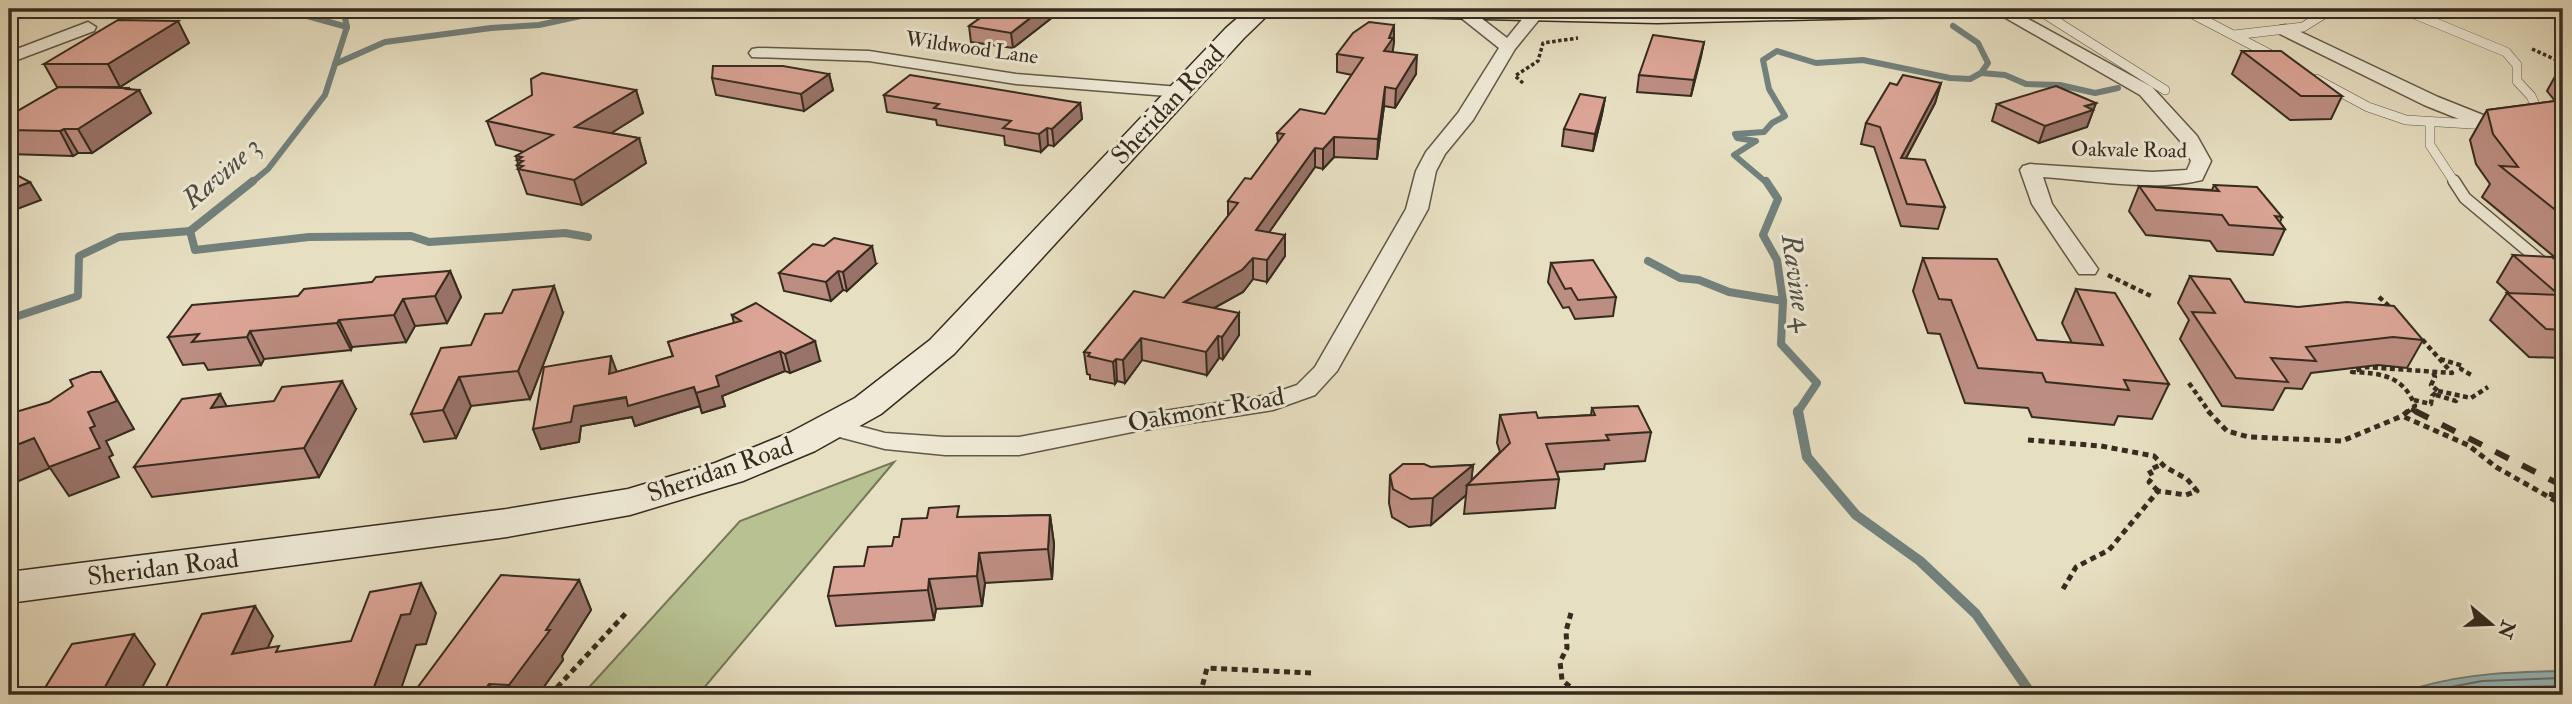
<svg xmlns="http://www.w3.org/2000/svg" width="2572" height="704" viewBox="0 0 2572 704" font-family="'IM FELL Double Pica',serif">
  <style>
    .green { fill: #b7c192; stroke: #767658; stroke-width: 2 }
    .water { fill: #9ababc; stroke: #72817d; stroke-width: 2 }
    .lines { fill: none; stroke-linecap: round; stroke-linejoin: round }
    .shore { stroke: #68726d; stroke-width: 2 }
    .stream-far2 { stroke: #72817d; stroke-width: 6 }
    .stream-far1 { stroke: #72817d; stroke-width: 8 }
    .stream { stroke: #72817d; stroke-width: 10 }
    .lane-far1-casing { stroke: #625847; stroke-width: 10 }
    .lane-casing { stroke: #625847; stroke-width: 14 }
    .street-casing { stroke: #625847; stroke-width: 3 }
    .secondary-casing { stroke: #362b1e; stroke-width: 3 }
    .path-far2 { stroke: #362b1e; stroke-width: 3.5; stroke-dasharray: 3.5 2.5; stroke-linecap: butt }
    .path-far1 { stroke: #362b1e; stroke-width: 4.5; stroke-dasharray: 5 3.5; stroke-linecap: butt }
    .path { stroke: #362b1e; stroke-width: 5; stroke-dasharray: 6 4.5; stroke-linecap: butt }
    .lane-far1 { stroke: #efead7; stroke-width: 9 }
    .lane { stroke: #efead7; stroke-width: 11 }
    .street { fill: #efead7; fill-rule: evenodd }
    .secondary { fill: #efead7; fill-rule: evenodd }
    .rail-far1 { stroke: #362b1e; stroke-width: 5; stroke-dasharray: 11 11; stroke-linecap: butt }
    .rail { stroke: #362b1e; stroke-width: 6; stroke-dasharray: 15 15; stroke-linecap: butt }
    .wall { fill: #bc8d81; stroke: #362b1e; stroke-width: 2 }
    .shaded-wall { fill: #997369; stroke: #362b1e; stroke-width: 2 }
    .building { fill: #dba496; stroke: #362b1e; stroke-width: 2 }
    .labels { text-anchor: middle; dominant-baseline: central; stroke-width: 6; stroke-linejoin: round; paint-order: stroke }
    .far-street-label { font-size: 21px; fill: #362b1e; stroke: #efead7 }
    .street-label { font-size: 26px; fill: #362b1e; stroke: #efead7 }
    .water-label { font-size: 28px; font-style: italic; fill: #4f4f46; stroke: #efead7 }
  </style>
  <rect width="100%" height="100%" fill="#e7dfc2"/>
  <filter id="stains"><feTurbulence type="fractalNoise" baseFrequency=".00286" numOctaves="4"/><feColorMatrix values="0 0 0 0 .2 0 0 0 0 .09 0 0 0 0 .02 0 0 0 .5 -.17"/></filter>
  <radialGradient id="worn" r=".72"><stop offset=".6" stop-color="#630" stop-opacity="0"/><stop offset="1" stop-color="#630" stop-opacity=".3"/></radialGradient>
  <path class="green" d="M894,462L698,695H582L740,521Z"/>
  <path class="water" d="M2563,671V695H2429L2420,687C2467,673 2514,672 2563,671Z"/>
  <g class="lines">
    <g class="shore">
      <path d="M2433,695L2435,690L2482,681L2563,678"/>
      <path d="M2448,695L2512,687L2563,686"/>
    </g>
    <g class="stream-far2">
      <path d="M9,9H39"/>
      <path d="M343,9L347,27"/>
      <path d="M335,64L385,42L491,28L539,25L613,9"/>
      <path d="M1981,73L2005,75L2026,84L2060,85L2095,93L2118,88"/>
      <path d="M251,183L268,169L325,95L347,27L282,9"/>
      <path d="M1767,183L1734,155L1756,141L1737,138L1735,134L1764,132L1772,123L1785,116L1769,89L1763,60L1777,51L1816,63L1863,60L1950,78L1970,79L1981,73L1988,63L1978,43L1953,26"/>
    </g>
    <g class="stream-far1">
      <path d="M1766,181L1778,199L1763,235L1777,260L1783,301L1781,344L1817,383L1797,413"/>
      <path d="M190,231L195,250L309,237L411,236L429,242L565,233L588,237"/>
      <path d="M1648,261L1680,278L1699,280L1729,292L1783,301"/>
      <path d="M9,319L78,296L79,256L119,237L190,231L253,181"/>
    </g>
    <path class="stream" d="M1798,411L1807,457L1856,515L1920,561L1976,614L2032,695"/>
    <defs>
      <g id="lane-far1">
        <path d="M2037,9L2165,90"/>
        <path d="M2183,9L2279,59"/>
        <path d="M2402,9L2506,52L2517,65V81L2531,96L2538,111L2530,116"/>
        <path d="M2234,35L2303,27L2332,9"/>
        <path d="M2316,79L2368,107L2406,120L2488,125"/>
        <path d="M2430,123V145L2455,183"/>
      </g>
      <path id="lane" d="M2454,181L2465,198L2563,280"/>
      <g id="street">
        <path d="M1466,9L1472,11L1507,38L1528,12L1534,11L1542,16L1515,49L1473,120L1445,154L1436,171L1428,209L1337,371L1315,395L1273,410L1132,432L1019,455H945L885,449L824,433L820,427L824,421L833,419L885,433L945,437H1019L1132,416L1268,395L1297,385L1315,367L1406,209L1416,171L1426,152L1458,113L1499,48L1460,17L1458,14L1460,11Z"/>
        <path d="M1990,9H2010L2152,87L2197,136L2211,161L2202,180C2155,192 2091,180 2043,177L2052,204L2098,269L2095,274H2079L2032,204L2020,170L2023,166L2030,164L2152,172L2187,170L2191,161L2181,142L2140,95Z"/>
        <path d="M88,22L96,27L94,31L9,63V52Z"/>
        <path d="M2286,25L2438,97L2498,121L2501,125L2491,131L2484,129L2424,105L2280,34L2278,30L2280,26Z"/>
        <path d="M758,48L869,51L1016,74L1180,87L1189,92L1180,97L1016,84L869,61L752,57L749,53L752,49Z"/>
      </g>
      <g id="secondary">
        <path d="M1248,9H1274L1244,38L954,354L881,414L815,451L743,481L630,515L507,537L9,603V572L507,509L628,489L715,463L789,433L855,398L930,340L1226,28Z"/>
        <path d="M1345,9H1968L1964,14L1956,16L1657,23L1357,16L1349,14Z"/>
      </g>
    </defs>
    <use href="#lane-far1" class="lane-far1-casing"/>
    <use href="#lane" class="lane-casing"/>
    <use href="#street" class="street-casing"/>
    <use href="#secondary" class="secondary-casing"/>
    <g class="path-far2">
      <path d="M101,13L114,9"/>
      <path d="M2532,49L2563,63"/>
      <path d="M1523,83L1515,76L1538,61L1543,43L1578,38"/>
    </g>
    <g class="path-far1">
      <path d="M2108,275L2151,296"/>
      <path d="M2379,297L2391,308"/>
      <path d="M2440,359L2463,366L2461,369L2473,376"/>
      <path d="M2189,383L2210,413"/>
      <path d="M2558,388L2563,393"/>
      <path d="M2438,391L2471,398L2488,387"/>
      <path d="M2436,395L2456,401L2458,396"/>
      <path d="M2414,400L2431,404L2432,396L2438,391L2431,385L2435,377L2433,372"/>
      <path d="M2406,413L2415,406C2404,376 2381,373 2352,372L2366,367L2452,373L2420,337"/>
    </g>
    <g class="path">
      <path d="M2208,411L2227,431L2249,437L2342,441L2402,416"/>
      <path d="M2408,411L2402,416L2468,445L2496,467L2563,505"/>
      <path d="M2028,440L2101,446L2154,456L2165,467L2187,479L2197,491L2186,495L2158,491L2109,550L2076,567L2063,589"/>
      <path d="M2158,491L2149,482L2153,477L2149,470L2160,465"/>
      <path d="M2549,494L2563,497"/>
      <path d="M1571,613L1566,631L1567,648L1560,662L1562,680L1580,695"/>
      <path d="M550,695L626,613"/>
      <path d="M1200,695L1207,668L1313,673"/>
    </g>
    <use href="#lane-far1" class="lane-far1"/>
    <use href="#lane" class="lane"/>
    <use href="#street" class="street"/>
    <use href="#secondary" class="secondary"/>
    <path class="rail-far1" d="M2411,409L2419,413"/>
    <path class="rail" d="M2415,411L2563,486"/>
  </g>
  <g class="wall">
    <path d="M993,9H1053L1054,16L1013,48L971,42L969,26Z"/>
    <path d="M1394,25L1392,52L1416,74L1395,108L1384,106L1377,159L1334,157L1323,169L1315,167L1269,232L1285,256L1267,282L1253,279L1243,292L1214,308L1239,335L1223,359L1219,358L1207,375L1142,360L1125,383L1117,381L1115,384L1090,379V375L1087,374L1084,352L1164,298L1228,216V201L1251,179L1278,143L1277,133L1325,114L1352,75L1337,72V54Z"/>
    <path d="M1704,42L1691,96L1637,92L1639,75Z"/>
    <path d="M189,43L120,87H62L130,89L151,113L92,153H78L73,156L9,154V116L59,87H57L44,64Z"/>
    <path d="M2242,51L2342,96L2331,119L2290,120L2232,74Z"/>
    <path d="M2563,62V264L2482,197L2490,184L2476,164L2470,140L2487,110L2555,101L2547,91Z"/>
    <path d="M829,74L833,90L804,111L716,95L712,78Z"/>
    <path d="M1941,83L1935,103L1906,158L1945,207L1938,229L1901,226L1874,147L1861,144L1866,123Z"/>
    <path d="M636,90L643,113L611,133L639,138L646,163L582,205L527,194L518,169L517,165L518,164L516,156L524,152L496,145L487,121Z"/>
    <path d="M884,95L1080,103L1082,119L1054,146L1048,145L1041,152L1005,145L1004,136L937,125L936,120L887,112Z"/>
    <path d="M1605,98L1602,114L1593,151L1562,146L1564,129Z"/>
    <path d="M2096,103L2087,127L2039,143L1992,121L1997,104Z"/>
    <path d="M2214,185L2282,217L2280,222L2285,229L2273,255L2217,251L2210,241L2146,235L2129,211L2139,186L2212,190Z"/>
    <path d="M2513,255L2563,266V358L2529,357L2490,320L2507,293H2509L2497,282Z"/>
    <path d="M1923,258L2037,340L2072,343L2062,323L2076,289L2169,384L2152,419L2118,416L2114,425L2032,417L2028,408L1965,403L1940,334L1928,333L1913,291Z"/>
    <path d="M1551,263L1616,297L1613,316L1575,319L1569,307L1563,308L1548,282Z"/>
    <path d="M876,264L847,291L843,290L831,301L784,291L779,273Z"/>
    <path d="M450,271L461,297L447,323L415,326L406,342L352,347L351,350L264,359L261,365L208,370L204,363L183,365L168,337L298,296L372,282Z"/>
    <path d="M2190,276L2245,302L2423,340L2407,368L2378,365L2311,373L2302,389L2285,388L2273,410L2222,406L2180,339L2189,320L2178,303Z"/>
    <path d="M563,313L530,399L471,406L456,438L424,442L411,414L471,345Z"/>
    <path d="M732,315L820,361L790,373L785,371L722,396L725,406L702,413L700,406L635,426L632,417L581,426L579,442L541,449L533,429L617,372L673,357L668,342L734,323Z"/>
    <path d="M220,394L226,406L356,409L319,477L152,497L134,467Z"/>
    <path d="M1592,408L1651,432L1645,461L1605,464L1604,469L1557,472L1559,479L1555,508L1464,514L1466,495L1431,525L1409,527L1392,517L1389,503L1390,475L1431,467L1473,465L1471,481L1500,452L1497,443L1500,415L1538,418L1591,415Z"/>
    <path d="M1050,515L1054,544L1052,579L985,583L982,606L936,609L934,620L836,626L828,596L864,566L892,546L960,517Z"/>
    <path d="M579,580L591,610L562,656L563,660L538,695H412Z"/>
  </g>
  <g class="shaded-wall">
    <path d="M1042,9H1053L1054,16L1013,48L1011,33Z"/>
    <path d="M178,21L189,43L120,87L108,64Z"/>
    <path d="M1394,25V43L1392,56L1384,51Z"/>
    <path d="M1704,42L1701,57L1691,96L1694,80Z"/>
    <path d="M1417,55L1416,74L1395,108L1396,89Z"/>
    <path d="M829,74L833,90L804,111L801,94Z"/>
    <path d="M1941,83L1935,103L1897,175L1901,158Z"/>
    <path d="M1385,87L1384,106L1377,159L1378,139Z"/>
    <path d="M129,88L132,94L139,90L151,113L92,153L78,129Z"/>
    <path d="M636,90L643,113L583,151L575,127Z"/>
    <path d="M1605,98L1602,114L1593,151L1595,134Z"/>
    <path d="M1080,103L1082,119L1054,146L1052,129Z"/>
    <path d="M2096,103L2087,127L2039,143L2045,126L2085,106Z"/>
    <path d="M1047,128L1048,145L1041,152L1039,134Z"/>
    <path d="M64,129L78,153L73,156L60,131Z"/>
    <path d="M1334,137V157L1323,169V149Z"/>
    <path d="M639,138L646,163L582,205L574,180Z"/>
    <path d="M1315,148V167L1256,251V230Z"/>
    <path d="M30,182L41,200L9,212V190Z"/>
    <path d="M1285,235V256L1267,282V260Z"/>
    <path d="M872,246L876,264L847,291L843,272Z"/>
    <path d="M1253,258V279L1243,292L1185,324L1184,302Z"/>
    <path d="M450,271L461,297L447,323L435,296Z"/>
    <path d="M838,271L843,290L831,301L826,282Z"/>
    <path d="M554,286L563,313L530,399L518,371Z"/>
    <path d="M403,299L415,326L406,342L394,315Z"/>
    <path d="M1239,313V335L1223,359L1222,337Z"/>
    <path d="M339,320L352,347L351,350L337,323Z"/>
    <path d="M250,331L264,359L261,365L247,337Z"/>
    <path d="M1218,336L1219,358L1207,375L1206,352Z"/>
    <path d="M1141,338L1142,360L1125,383L1123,360Z"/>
    <path d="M815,341L820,361L790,373L785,354Z"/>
    <path d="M780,351L785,371L722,396L725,406L702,413L696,393L716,376Z"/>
    <path d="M611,356L618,375L609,374Z"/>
    <path d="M1116,359L1117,381L1115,384L1113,362Z"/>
    <path d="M101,372L134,429L106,441L113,455L109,457L119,477L69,496L50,468L9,485V448L34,438L90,428L88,412Z"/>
    <path d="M459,377L471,406L456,438L443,410Z"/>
    <path d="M342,381L356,409L319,477L304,448Z"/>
    <path d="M694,387L700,406L635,426L632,417L581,426L579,442L541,449L533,429L574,406Z"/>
    <path d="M220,394L236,423L211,408Z"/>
    <path d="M1473,465L1471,484L1467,485L1466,495L1431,525L1433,498Z"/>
    <path d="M1050,515L1054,544L1052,579L1048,549Z"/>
    <path d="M979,553L985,583L982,606L977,576Z"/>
    <path d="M929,579L936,609L934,620L928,590Z"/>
    <path d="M579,580L591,610L562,656L563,660L538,695H514L509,685Z"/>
    <path d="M421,583L436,613L426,644L416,645L399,695H371L401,615Z"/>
    <path d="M255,606L273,636L252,684L232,654Z"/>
    <path d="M134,634L155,664L138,695H79L81,691Z"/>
    <path d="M489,684L495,695H481Z"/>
  </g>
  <g class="building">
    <path d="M993,9H1042L1011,33L969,26Z"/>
    <path d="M118,20L178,21L108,64H44Z"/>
    <path d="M1369,22L1394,25L1389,38H1393L1384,51L1417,55L1396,89L1385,87L1378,139L1334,137L1323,149L1315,148L1256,230L1285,235L1267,260L1253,258L1242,270L1184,302L1239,313L1222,337L1218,336L1206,352L1141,338L1123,360L1116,359L1113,362L1088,356L1090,353L1084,352L1134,291L1164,298L1238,203L1228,201L1245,178L1251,179L1284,134L1277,133L1300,109L1325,114L1363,58L1337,54L1353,33Z"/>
    <path d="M1653,35L1704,42L1694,80L1639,75Z"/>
    <path d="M2242,51H2281L2342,96H2301Z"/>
    <path d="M713,66H783L829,74L801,94L712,78Z"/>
    <path d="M542,73L636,90L575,127L639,138L574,180L518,169L523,166L517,165L523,161L517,160L522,157L516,156L553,135L487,121L532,95L531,79Z"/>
    <path d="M910,75L1080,103L1052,129L1047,128L1039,134L1003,128L1011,121L934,108L939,104L884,95Z"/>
    <path d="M1903,75L1941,83L1901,158L1925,160L1945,207L1907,204L1880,127L1866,123L1890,83L1897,85Z"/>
    <path d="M2056,86L2096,103L2085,106L2093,110L2045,126L1997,104Z"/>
    <path d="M59,87L129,88L127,89L139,90L78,129H64L60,131L9,130V116Z"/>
    <path d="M1580,94L1605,98L1595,134L1564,129Z"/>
    <path d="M2563,100V216L2500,166L2518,167L2493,134L2487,110Z"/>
    <path d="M9,171L30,182L9,190Z"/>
    <path d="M2214,185L2257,187L2282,217L2275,216L2285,229L2229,225L2222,215L2156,210L2139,186L2219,191Z"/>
    <path d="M834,238L872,246L843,272L838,271L826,282L779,273L813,244L824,246Z"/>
    <path d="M2513,255L2552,257L2563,266V330L2546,329L2507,293L2559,295Z"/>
    <path d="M1923,258L1997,259L2037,340L2103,345L2076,289L2115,293L2169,384L2124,380L2129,390L2046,382L2042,373L1978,368L1951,300L1939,299Z"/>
    <path d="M1593,260L1616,297L1578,300L1571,288L1565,289L1551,263Z"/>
    <path d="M450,271L435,296L403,299L394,315L339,320L337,323L250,331L247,337L192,342L199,334L168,337L192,305L298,296L304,289L372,282L376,277Z"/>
    <path d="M2190,276L2230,279L2245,302L2298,307L2347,302L2394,306L2423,340L2393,337L2306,347L2316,361L2271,358L2288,382L2236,378L2192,312L2215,313Z"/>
    <path d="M554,286L518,371L459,377L443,410L411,414L441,348L471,345L485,314L502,313L513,290Z"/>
    <path d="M756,303L815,341L785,354L780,351L716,376L719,386L696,393L694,387L628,406L626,397L574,406L571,422L533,429L544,367L611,356L609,374L673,356L668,342L741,321L732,315Z"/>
    <path d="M91,372H101L117,401L88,412L95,426L90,428L100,448L49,467L34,438L9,448V414L49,402L73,386L70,380Z"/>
    <path d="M342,381L304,448L134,467L182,399L220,394L211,408L274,401L282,387Z"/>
    <path d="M1638,406L1651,432L1606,435L1609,440L1546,444L1559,479L1467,485L1510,443L1500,415L1536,412L1538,418L1595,415L1592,408Z"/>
    <path d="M1403,464H1424L1431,467L1473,465L1433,498L1411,499L1393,489L1390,475Z"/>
    <path d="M959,506L957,517L1050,515L1048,549L979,553L977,576L929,579L928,590L828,596L834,567L864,566L868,547L892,546L894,537H899L902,519L927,518L929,508Z"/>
    <path d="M501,575L579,580L546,630H550L509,685L489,684L481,695H412Z"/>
    <path d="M421,583L410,614L401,615L371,695H162L202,614L255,606L232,654L279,646L276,652L351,641L370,592Z"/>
    <path d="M134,634L105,687L81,691L79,695H13L43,691L72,644Z"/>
  </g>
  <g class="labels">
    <g class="far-street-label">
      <text transform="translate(972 48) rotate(8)">Wildwood Lane</text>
      <text transform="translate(2129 150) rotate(1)">Oakvale Road</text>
    </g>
    <g class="street-label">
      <text transform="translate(1168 105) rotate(-47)">Sheridan Road</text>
      <text transform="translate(1206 410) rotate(-10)">Oakmont Road</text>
      <text transform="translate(720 470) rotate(-19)">Sheridan Road</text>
      <text transform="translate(163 568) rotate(-7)">Sheridan Road</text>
    </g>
    <g class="water-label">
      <text transform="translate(222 173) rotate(-41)">Ravine 3</text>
      <text transform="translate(1797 283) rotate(82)">Ravine 4</text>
    </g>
  </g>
  <rect width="2572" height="704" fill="none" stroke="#e7dfc2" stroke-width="35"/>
  <rect x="10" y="10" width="2551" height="683" fill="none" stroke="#362b1e" stroke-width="3.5"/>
  <rect x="18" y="18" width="2537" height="669" fill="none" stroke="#362b1e" stroke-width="2"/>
  <g transform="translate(2491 624) rotate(109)" stroke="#efead7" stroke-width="5" paint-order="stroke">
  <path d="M0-5L12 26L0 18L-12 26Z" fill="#362b1e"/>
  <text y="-10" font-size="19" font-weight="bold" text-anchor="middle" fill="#362b1e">N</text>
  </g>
  <rect width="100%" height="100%" filter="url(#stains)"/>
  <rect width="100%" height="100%" fill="url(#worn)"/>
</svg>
